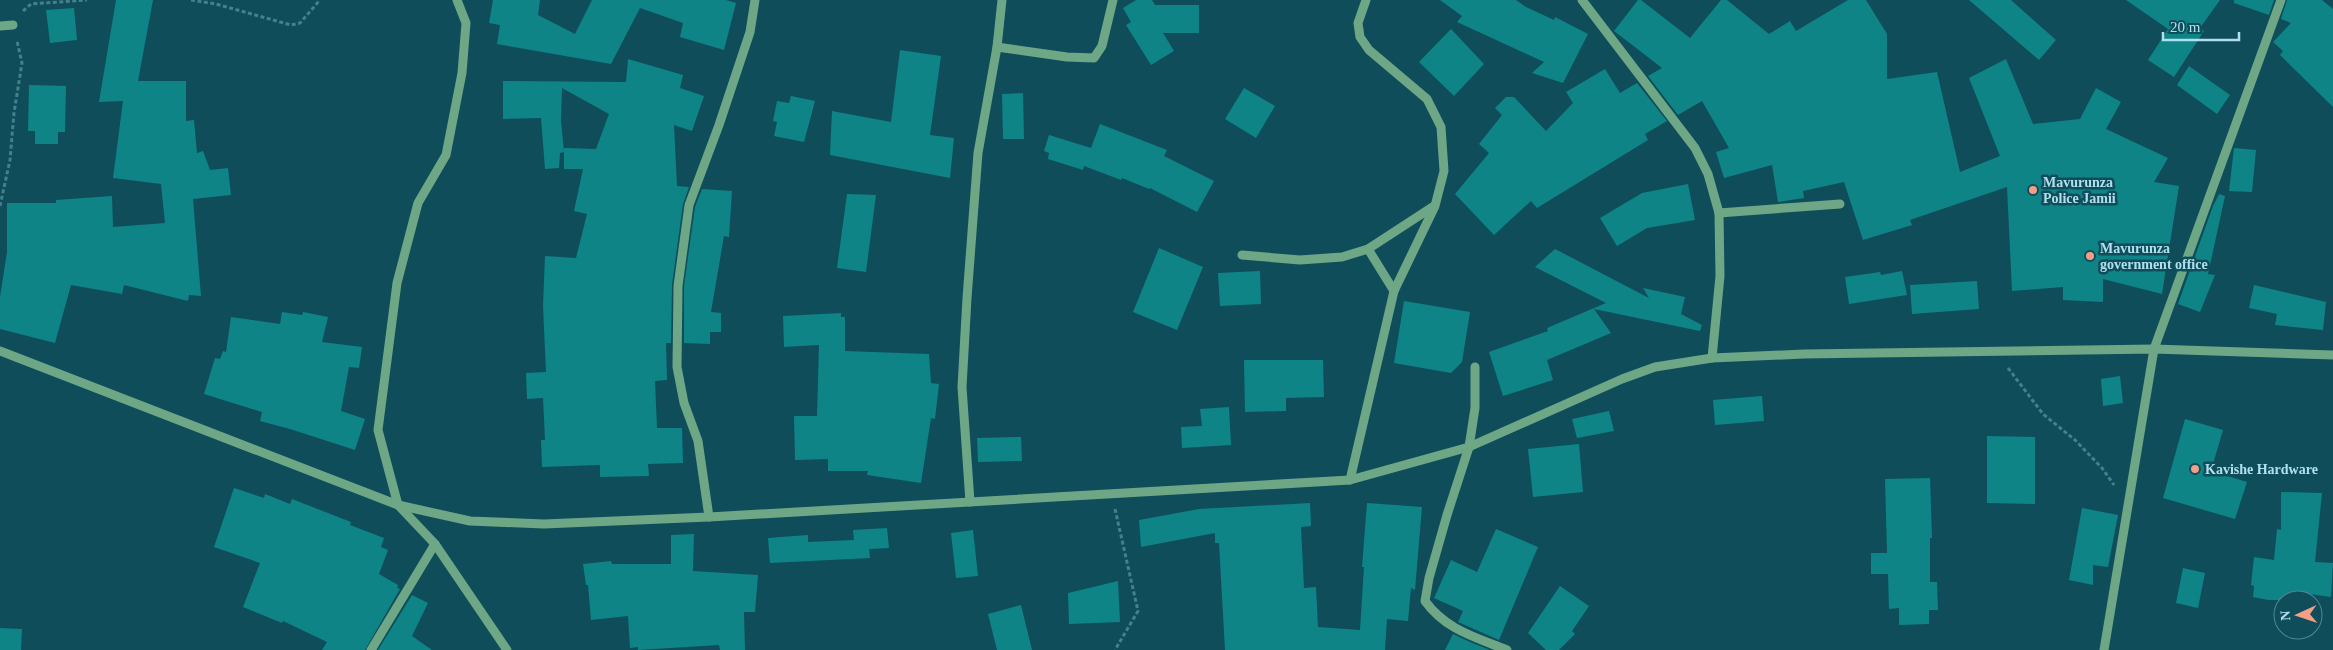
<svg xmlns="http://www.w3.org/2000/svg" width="2333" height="650" viewBox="0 0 2333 650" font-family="'Times New Roman',serif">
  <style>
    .building { fill: #0e8487 }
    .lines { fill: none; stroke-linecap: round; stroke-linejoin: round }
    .path { stroke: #467f8d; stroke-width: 3; stroke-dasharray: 4 2.5; stroke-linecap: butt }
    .minor { stroke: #6ea785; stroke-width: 9 }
    .poi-dot { fill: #f39f85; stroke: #0f4d5b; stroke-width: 2 }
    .labels { text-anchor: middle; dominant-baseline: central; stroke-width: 5; stroke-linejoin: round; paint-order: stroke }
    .poi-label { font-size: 14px; font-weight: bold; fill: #b0e0ee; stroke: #0f4d5b; text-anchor: start }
  </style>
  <rect width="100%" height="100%" fill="#0f4d5b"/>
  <g class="building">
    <path d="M116,0H153L138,81H186V121L194,120L197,153L203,151L210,170L228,168L231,195L193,199L201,296L189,295L188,301L124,285L122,294L71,285L55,343L0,329V297L7,252V203H56V200L112,196L113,227L165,223L161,184L113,178L123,101L99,102Z"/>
    <path d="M493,0H540L538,15L575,34L592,0H726L736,3L724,50L680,37L683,23L640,8L611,64L497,44L500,25L489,23Z"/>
    <path d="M1136,0H1152L1155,5H1199V33H1163L1174,51L1151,65L1126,25L1131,22L1123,8Z"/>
    <path d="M1440,0H1516L1526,7L1554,20L1555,17L1588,34L1563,83L1532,73L1544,62L1457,22L1462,16Z"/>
    <path d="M1638,0H1641L1690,38L1721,0H1727L1769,34L1790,21L1796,31L1848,0H1866L1887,34V79L1937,72L1960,172L2000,156L1969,78L2006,59L2033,124L2080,119L2096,88L2121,102L2106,129L2168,158L2154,182L2179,186L2162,294L2103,279V302L2063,300V287L2012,291L2007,187L1910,220L1912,225L1863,240L1844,182L1803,191L1804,198L1778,202L1772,165L1724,178L1716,152L1729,148L1702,101L1678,115L1648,76L1662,68L1614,31Z"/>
    <path d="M1969,0H2011L2056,40L2039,60Z"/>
    <path d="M2126,0H2220L2200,28L2204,31L2174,77L2148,60L2168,29Z"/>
    <path d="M2234,0H2274L2269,15L2234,3Z"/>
    <path d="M2287,0H2322L2333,9V107L2280,55L2283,51L2273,42L2291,23L2281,19Z"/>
    <path d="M74,8L77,40L50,43L46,10Z"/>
    <path d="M1451,29L1484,64L1454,96L1419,62Z"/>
    <path d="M900,50L941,56L930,135L954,138L950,178L830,155L832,111L891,122Z"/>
    <path d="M628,59L683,75L680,88L704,96L692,131L674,125L677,186L689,187L683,204L672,285L671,343H666L667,380L655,381L657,428H682L683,463L648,464L649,476L600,477V465L542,467L541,440H545L543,398L527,399L526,373L546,372L543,306L545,256L576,258L587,214L574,211L583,169H564V148L596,149L609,114L562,88L561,121L564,152L560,153L559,168L545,169L541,118L503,119V81L626,82Z"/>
    <path d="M2189,66L2230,95L2217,114L2177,85Z"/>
    <path d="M1605,69L1620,93L1637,83L1667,121L1645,134L1648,140L1537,208L1531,201L1494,235L1455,194L1489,153L1479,144L1502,115L1495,108L1506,97H1514L1546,131L1573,103L1566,92Z"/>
    <path d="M29,85L66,86L65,132H58V144H35V131H28Z"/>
    <path d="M1244,88L1275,106L1256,138L1225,119Z"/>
    <path d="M1023,93L1024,139H1003L1002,94Z"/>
    <path d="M791,96L815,101L804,142L774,136L777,122L773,121L777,101L789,103Z"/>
    <path d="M1100,124L1167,150L1164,156L1214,181L1197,212L1150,188L1149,189L1122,178L1121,180L1084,166L1083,170L1048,159L1049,153L1044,151L1049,135L1091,148Z"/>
    <path d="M2234,148L2256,150L2252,192L2229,191Z"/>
    <path d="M1688,184L1695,220L1647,228L1617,246L1600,218L1642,193Z"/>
    <path d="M702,189L732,191L729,237L724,236L711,312L721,313V332H710V344L684,343V286L695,207Z"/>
    <path d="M847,194L876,195L866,272L837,268Z"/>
    <path d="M2219,194L2225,196L2208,274L2215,275L2200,312L2178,304L2213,206Z"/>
    <path d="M1159,248L1203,267L1177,330L1133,312Z"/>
    <path d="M1555,249L1649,298L1643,288L1685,297L1681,314L1702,325L1700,331L1594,309L1611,333L1547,360L1553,380L1503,396L1489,352L1548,331L1547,328L1606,303L1535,267Z"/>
    <path d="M1260,271L1261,304L1220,306L1218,273Z"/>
    <path d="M1902,271L1907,295L1849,304L1845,277L1880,272L1881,275Z"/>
    <path d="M1977,281L1979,309L1912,314L1910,285Z"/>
    <path d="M2254,285L2326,302L2323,330L2275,325L2277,314L2249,308Z"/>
    <path d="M1404,301L1470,312L1462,362L1451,373L1394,363Z"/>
    <path d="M282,312L302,315L303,312L328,317L322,342L362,347L359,368L349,367L341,411L365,419L355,450L290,429L260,421L262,412L204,394L215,358L220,359L223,351L226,352L231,317L280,324Z"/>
    <path d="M841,313V317H845V351L929,354L931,383L939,384L935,419L931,418L921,483L867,475L868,471H828V459L795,460L794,416H817L819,345L784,347L783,316Z"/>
    <path d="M1244,360H1323L1324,397L1286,398V411L1245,412Z"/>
    <path d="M2120,376L2123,403L2103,406L2101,379Z"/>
    <path d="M1762,396L1764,421L1715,425L1713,400Z"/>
    <path d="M1229,407L1231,445L1182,448L1181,427L1202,426L1200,409Z"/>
    <path d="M1609,411L1614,431L1577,438L1572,419Z"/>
    <path d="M2185,419L2223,430L2211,471L2247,482L2235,519L2163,498Z"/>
    <path d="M1987,436L2035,437V504L1987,503Z"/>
    <path d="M1021,437L1022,461L978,462L977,438Z"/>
    <path d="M1579,444L1583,492L1533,497L1528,449Z"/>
    <path d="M1930,478L1932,538H1930V582H1937L1938,610H1929V624L1899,625V608L1889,609L1888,574H1871V553H1887L1885,479Z"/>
    <path d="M234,488L264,498L265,494L290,504L292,499L351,522L350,525L384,538L381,547L388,550L379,574L398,585L397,588L400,589L365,650H322L327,642L283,621L282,623L243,607L260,563L214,547Z"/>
    <path d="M2281,492L2322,493L2315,562L2333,563L2331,597L2309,594V600H2268L2253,597L2254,586L2251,585L2254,557L2274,560L2277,529L2281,530Z"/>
    <path d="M1310,503L1311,526L1301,527L1304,588L1316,587L1318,627L1360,630L1364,567H1362L1367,503L1422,507L1415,590L1411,588L1408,621L1387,619L1385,650H1225L1219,543H1215V533L1141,547L1139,520L1199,509Z"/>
    <path d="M2082,508L2118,515L2108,567L2093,565V585L2069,580Z"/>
    <path d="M887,528L889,548L869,549L870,558L770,563L768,538L808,535V542L854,540L853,530Z"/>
    <path d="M1496,529L1538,547L1499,640L1458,622L1463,611L1434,598L1451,560L1477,572Z"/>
    <path d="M973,530L978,576L956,578L951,533Z"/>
    <path d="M694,534L693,571L758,575L755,612H744L745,650H720L719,645L638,650V647L630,648L628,616L591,620L588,585H586L583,564L611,561L612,564H671V535Z"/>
    <path d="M2183,568L2205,573L2198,608L2176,603Z"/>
    <path d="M1118,581L1120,622L1069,624L1068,593Z"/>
    <path d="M1560,586L1589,606L1572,631L1575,634L1559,650H1546L1528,633Z"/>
    <path d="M412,595L428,603L412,636L432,650H378Z"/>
    <path d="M1021,605L1032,650H997L988,614Z"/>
    <path d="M0,628L22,629L21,650H0Z"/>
    <path d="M1453,634L1470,642L1490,650H1445Z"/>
  </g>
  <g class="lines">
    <g class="path">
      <path d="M191,0L216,4L291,25L300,23L320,0"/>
      <path d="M23,11L31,4L87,0"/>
      <path d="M0,206L10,160L14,113L22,63L17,41"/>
      <path d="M2008,368L2043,414L2075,440L2102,468L2114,485"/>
      <path d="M1115,509L1138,611L1115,650"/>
    </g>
    <g class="minor">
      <path d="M457,0L466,23L462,73L446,155L418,203L397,283L378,430L398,505L435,544L507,650"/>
      <path d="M1582,0L1695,148L1708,174L1719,213L1720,276L1712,358"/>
      <path d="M0,26L13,25"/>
      <path d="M997,47L1067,57L1094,58L1102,46L1113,0"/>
      <path d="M1719,213L1840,204"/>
      <path d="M1368,249L1394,291"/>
      <path d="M1242,255L1300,260L1342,257L1368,249L1434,206"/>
      <path d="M0,351L398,505L470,521L544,524L709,517L1350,480L1469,447L1622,379L1655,367L1712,358L1804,354L2154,349L2333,355"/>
      <path d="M1475,367V408L1469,447L1447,515L1429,578L1425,601C1446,630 1475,637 1507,650"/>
      <path d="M1350,480L1394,291L1435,206L1444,171L1441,127L1427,99L1369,50L1360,37L1358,23L1366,0"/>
      <path d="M970,502L962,387L967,298L978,153L997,47L1002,0"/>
      <path d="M709,517L698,441L684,403L677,367L678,286L689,205L719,125L750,32L755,0"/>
      <path d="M371,650L435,544"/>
      <path d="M2104,650L2154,349L2281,0"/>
    </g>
  </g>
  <g class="poi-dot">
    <circle cx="2033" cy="190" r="5"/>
    <circle cx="2090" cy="256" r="5"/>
    <circle cx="2195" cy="469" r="5"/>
  </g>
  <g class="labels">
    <g class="poi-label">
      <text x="2043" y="182">Mavurunza<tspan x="2043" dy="16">Police Jamii</tspan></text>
      <text x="2100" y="248">Mavurunza<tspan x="2100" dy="16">government office</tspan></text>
      <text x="2205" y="469">Kavishe Hardware</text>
    </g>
  </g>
  <g transform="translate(2298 615) rotate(267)"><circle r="24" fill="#0f4d5b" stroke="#4f8896"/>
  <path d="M0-4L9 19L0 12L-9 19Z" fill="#f39f85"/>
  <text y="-8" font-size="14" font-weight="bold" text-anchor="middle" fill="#b0e0ee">N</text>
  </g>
  <path d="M2163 32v8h76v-8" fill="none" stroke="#b0e0ee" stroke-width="2.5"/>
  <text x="2170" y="32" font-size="15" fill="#b0e0ee" stroke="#0f4d5b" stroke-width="4" paint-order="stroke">20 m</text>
</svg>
